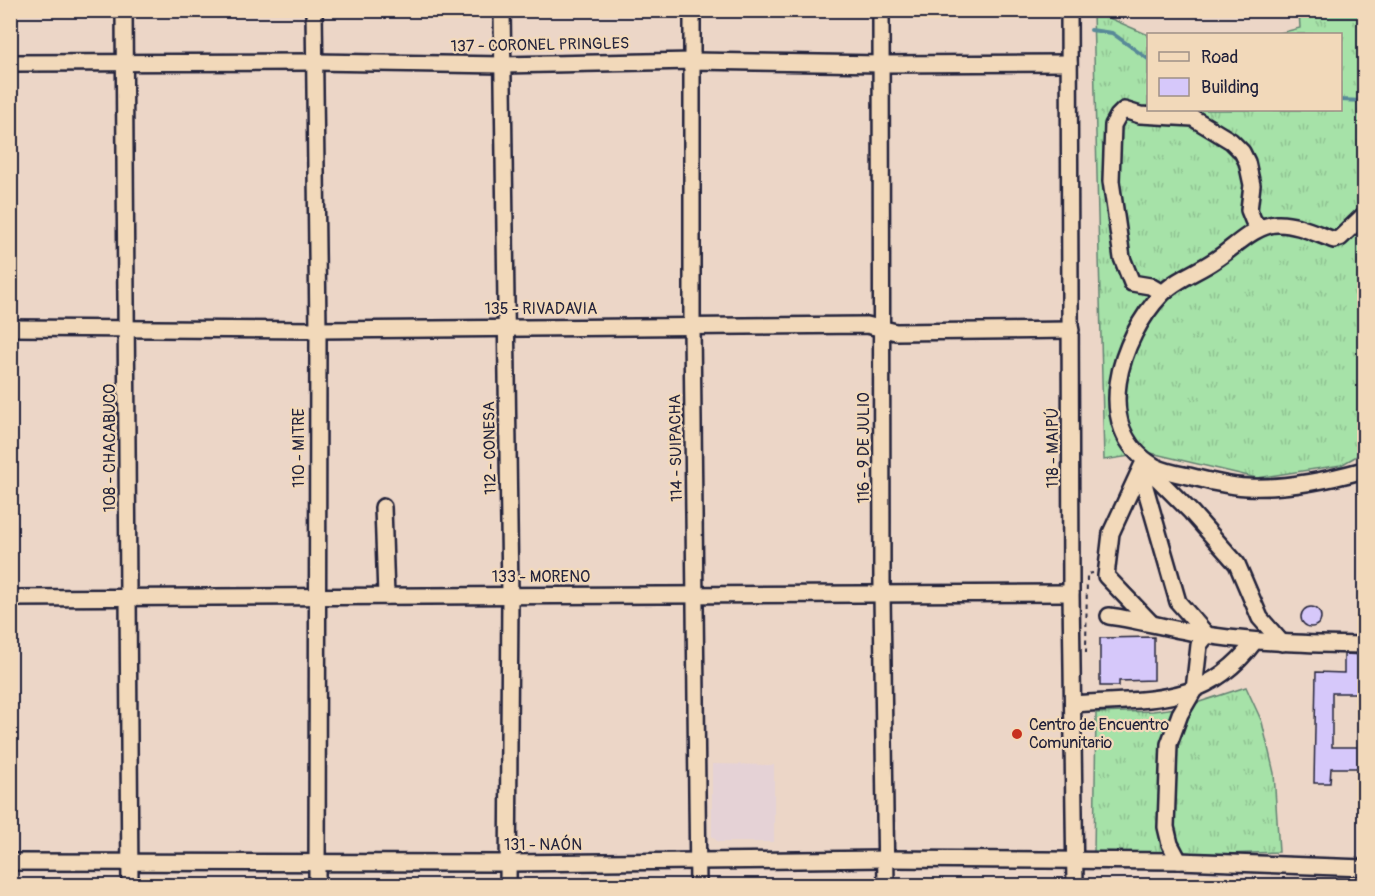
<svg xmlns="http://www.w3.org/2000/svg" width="1375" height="896" viewBox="0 0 1375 896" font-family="Pangolin,sans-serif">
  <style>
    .built { fill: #e5d2d6 }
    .grass { fill: url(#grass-tufts); stroke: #648272; stroke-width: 1.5 }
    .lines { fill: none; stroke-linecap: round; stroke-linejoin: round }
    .stream { stroke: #598998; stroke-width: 4 }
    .building { fill: #d6c8fa; stroke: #22223b; stroke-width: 1.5 }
    .minor-casing { stroke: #22223b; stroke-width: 20 }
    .path { stroke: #22223b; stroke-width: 2; stroke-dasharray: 4.5 4.5; stroke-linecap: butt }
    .minor { stroke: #f2d9ba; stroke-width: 15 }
    .poi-dot { fill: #c8321e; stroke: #f2d9ba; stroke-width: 2 }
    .labels { text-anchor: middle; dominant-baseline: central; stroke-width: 4.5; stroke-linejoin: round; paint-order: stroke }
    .street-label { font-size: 16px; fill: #22223b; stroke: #f2d9ba }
    .poi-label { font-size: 16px; fill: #22223b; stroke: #f2d9ba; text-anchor: start }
  </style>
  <defs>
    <pattern id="grass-tufts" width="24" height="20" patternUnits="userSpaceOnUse" patternTransform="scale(1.5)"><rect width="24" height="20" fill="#a6e2a8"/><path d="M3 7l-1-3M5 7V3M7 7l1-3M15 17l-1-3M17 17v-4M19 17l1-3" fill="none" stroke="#8fc292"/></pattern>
  </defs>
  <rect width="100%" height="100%" fill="#ecd6c7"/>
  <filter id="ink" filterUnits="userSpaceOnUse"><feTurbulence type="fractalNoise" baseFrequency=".0167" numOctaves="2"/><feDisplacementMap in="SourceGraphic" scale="12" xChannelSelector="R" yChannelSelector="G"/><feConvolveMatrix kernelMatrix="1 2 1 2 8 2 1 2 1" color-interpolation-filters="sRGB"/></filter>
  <g filter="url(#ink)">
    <path class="built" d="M712,764L774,765V842H718L712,836Z"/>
    <g class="grass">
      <path d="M1093,11L1146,34H1158H1148V110H1340V34H1276L1300,28L1299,11H1364V452L1341,465L1257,478L1151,453L1104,460Z"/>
      <path d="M1246,687L1262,722L1274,773L1279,852L1173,856L1094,855L1096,713L1153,711L1184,707Z"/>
    </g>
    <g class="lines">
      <g class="stream">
        <path d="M1091,30L1112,33L1148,59"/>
        <path d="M1340,100L1364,101"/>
      </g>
    </g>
    <g class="building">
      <circle cx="1311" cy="617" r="10"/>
      <path d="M1154,637V680L1119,681V686H1100V638Z"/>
      <path d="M1344,654L1365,655V693H1332V747H1365V768H1331L1330,783H1314L1316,672L1344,673Z"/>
    </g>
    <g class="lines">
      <defs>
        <g id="minor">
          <path d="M124,10L130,886"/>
          <path d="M314,10L318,330L317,886"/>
          <path d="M502,10L510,596L508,886"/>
          <path d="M692,10V327L698,886"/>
          <path d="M881,10L882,594L886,886"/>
          <path d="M1069,10L1071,593L1075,886"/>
          <path d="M10,63L314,62L503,65L693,61L882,64L1069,63"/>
          <path d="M1364,215L1340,238L1334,240C1317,234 1295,223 1277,224C1254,225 1234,248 1215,260C1198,272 1176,279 1162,294C1120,338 1090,428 1154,466C1165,472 1178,474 1189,476C1208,481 1227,486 1247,487C1286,489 1328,480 1364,470"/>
          <path d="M1162,293L1150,286L1132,283L1122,258L1111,181L1113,125L1118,116L1124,110L1140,115L1193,118L1231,141L1242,152L1247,162L1252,185L1249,210L1253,220L1259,228"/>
          <path d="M10,328L318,330L867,325L896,332L1071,330"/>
          <path d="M1144,464L1145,487L1178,602L1207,635L1199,645L1194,690L1180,714L1169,744L1166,827L1170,844L1179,861"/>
          <path d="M1144,465L1191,512L1237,564L1260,618L1282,643"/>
          <path d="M1142,466L1111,533L1106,576L1150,622"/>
          <path d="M383,507L386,596"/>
          <path d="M10,598L1071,593"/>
          <path d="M1109,616C1145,621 1178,631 1213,636C1263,643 1314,644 1364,645"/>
          <path d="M1073,704C1145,698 1205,708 1254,642"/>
          <path d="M10,862L508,863L886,859L1179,861L1364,868"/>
        </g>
      </defs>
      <use href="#minor" class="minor-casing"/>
      <path class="path" d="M1086,653L1087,574L1093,573"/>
      <use href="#minor" class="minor"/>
    </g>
  </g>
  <circle class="poi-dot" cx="1017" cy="734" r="6"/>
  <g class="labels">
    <g class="street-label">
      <text transform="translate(540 45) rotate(-1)">137 - CORONEL PRINGLES</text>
      <text x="541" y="309">135 - RIVADAVIA</text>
      <text transform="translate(110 448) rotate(-90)">108 - CHACABUCO</text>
      <text transform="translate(299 448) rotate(-90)">110 - MITRE</text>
      <text transform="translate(490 448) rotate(-91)">112 - CONESA</text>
      <text transform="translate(676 448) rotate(-91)">114 - SUIPACHA</text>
      <text transform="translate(864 448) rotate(-90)">116 - 9 DE JULIO</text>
      <text transform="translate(1053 448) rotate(-90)">118 - MAIPÚ</text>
      <text x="541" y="577">133 - MORENO</text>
      <text x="543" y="845">131 - NAÓN</text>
    </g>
    <g class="poi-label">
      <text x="1029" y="725">Centro de Encuentro<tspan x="1029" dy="18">Comunitario</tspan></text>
    </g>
  </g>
  <rect width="1375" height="896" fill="none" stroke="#f2d9ba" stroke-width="36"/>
  <rect x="18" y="18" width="1339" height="860" fill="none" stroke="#22223b" stroke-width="2" filter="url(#ink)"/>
  <rect x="1147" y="33" width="195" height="78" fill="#f2d9ba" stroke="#9f9087" stroke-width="1.5"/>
  <rect x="1159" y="52" width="30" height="9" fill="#f2d9ba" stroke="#9f9087" stroke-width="1.5"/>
  <text x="1201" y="63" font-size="18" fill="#22223b">Road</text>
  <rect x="1159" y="78" width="30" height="18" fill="#d6c8fa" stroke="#9f9087" stroke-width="1.5"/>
  <text x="1201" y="93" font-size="18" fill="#22223b">Building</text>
</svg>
